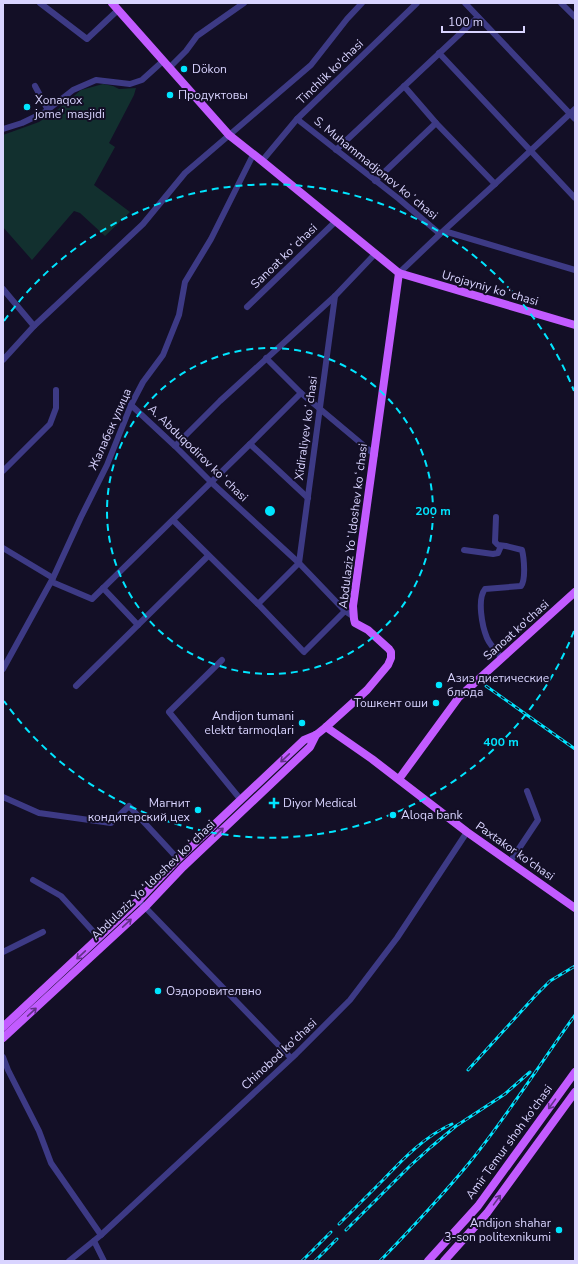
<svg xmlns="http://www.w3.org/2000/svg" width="578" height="1264" viewBox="0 0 578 1264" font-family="'Nunito Sans',sans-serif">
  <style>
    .green { fill: #12302f }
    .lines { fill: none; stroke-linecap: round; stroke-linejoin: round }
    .minor { stroke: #3d3a85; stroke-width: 6 }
    .major { stroke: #c25bff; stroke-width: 8 }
    .rail-casing { stroke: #00e5ff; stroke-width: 3 }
    .rail { stroke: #130f26; stroke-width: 1.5; stroke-dasharray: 4.5; stroke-linecap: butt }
    .oneway { stroke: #623188 }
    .ring { fill: none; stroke: #00e5ff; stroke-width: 2; stroke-dasharray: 7 5 }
    .poi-dot { fill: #00e5ff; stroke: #130f26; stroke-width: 1.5 }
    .labels { text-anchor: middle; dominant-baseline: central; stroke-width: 4; stroke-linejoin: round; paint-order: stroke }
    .poi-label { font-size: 12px; fill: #d9d4ff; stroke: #130f26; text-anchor: start }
    .street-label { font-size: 12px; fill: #d9d4ff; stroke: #130f26 }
    .centre { fill: #00e5ff; stroke: #130f26; stroke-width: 2 }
    .ring-label { font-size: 12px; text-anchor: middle; font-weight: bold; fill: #00e5ff; stroke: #130f26; stroke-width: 4; stroke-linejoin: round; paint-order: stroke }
  </style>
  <rect width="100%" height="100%" fill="#130f26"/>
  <path class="green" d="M103,84L113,86L119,89L136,88L134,95L109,143L115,147L94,185L130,212L105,236L80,213L74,211L32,260L3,227V135L39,122L56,111L81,90Z"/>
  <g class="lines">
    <g class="minor">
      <path d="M40,3L87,39L118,10"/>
      <path d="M465,3L575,119"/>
      <path d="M561,3L575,17"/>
      <path d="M439,53L575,198"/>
      <path d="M169,68L186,51L197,36L244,3"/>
      <path d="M35,86L48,110"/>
      <path d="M404,86L436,123L495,184"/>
      <path d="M297,119L399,199L440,234L495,184L575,109"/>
      <path d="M3,129L22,123L45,112L73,90L96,80L130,84L142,80L163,61"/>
      <path d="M336,150L478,17"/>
      <path d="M262,161L297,119L417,3"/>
      <path d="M375,181L436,123"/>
      <path d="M444,231L575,270"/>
      <path d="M399,273L440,234"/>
      <path d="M3,289L34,326"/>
      <path d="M247,307L336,221"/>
      <path d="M266,358L301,393L375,455"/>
      <path d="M3,360L34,326L143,224L185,173L311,65L347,19L362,3"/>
      <path d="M301,393L250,444L308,498"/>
      <path d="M131,405L175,446L211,482L299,563L345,611L354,617"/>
      <path d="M175,446L220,401L335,296L375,254"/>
      <path d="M3,471L50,424L56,408V390"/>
      <path d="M496,517L495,542L498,545L506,546L522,550C524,558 526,580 521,586L485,589C477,599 482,626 487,638C490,645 497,652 502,658"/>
      <path d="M173,520L258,604L304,652L345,611"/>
      <path d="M3,548L53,578"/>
      <path d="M464,550L493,554L498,553L501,546"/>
      <path d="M52,582L92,599L250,444"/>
      <path d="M103,588L138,625"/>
      <path d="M258,604L299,563L335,296"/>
      <path d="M222,660L169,712L241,800"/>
      <path d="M3,669L53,578L81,517L107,465L131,405L143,382L163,355L179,315L185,282L211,239L253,155"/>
      <path d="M76,686L208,556"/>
      <path d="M3,797L39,813L111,823L129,806L178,859"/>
      <path d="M510,862L538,820L527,791"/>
      <path d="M33,880L61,896L99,938"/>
      <path d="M142,904L291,1058"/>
      <path d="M3,952L43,932"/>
      <path d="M3,1057L8,1070L39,1131L51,1163L101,1235"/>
      <path d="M94,1241L104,1261"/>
      <path d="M69,1261L101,1235L296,1054L350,1000L397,938L467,832"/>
    </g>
    <g class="major">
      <path d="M112,3L229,135L262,161L399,273L575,325"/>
      <path d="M326,727L372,759L467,832L575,908"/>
      <path d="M399,779L459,697L575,592"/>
      <path d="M3,1027L139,900L178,859L304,740L316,735L326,727L367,690L388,665L391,658V652L389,649L368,630L355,623L354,619L353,606L399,273"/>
      <path d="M3,1038L146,906L183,867L310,747L316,735"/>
      <path d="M428,1261L478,1206L575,1072"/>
      <path d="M444,1261L487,1213L575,1092"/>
    </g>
    <defs>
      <g id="rail">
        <path d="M486,686L575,749"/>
        <path d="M468,1070L536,995L550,981L575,966"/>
        <path d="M339,1224C354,1209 368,1195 383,1180C403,1159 425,1136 452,1124"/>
        <path d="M346,1230L410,1166L431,1147L456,1126L505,1094L530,1072"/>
        <path d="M302,1261L331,1232"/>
        <path d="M315,1261L337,1239"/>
        <path d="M380,1261C411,1229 442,1196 470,1162C508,1115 540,1064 575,1015"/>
      </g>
    </defs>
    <use href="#rail" class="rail-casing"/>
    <use href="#rail" class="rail"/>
  </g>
  <defs><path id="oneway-shaft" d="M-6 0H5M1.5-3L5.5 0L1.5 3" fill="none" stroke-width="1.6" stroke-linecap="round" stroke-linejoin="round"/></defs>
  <g class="oneway">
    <use href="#oneway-shaft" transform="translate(285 758) rotate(137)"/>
    <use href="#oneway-shaft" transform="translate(219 832) rotate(-43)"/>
    <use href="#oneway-shaft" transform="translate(127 923) rotate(-43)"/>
    <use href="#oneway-shaft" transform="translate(81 955) rotate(137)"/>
    <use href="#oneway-shaft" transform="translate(32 1012) rotate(-43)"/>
    <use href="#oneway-shaft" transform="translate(552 1104) rotate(126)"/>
    <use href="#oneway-shaft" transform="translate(497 1200) rotate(-54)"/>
  </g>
  <g class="ring">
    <circle cx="270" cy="511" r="163"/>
    <path d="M574 631A327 327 0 0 1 4 701M4 321A327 327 0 0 1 574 391"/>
  </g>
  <g class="poi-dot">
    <circle cx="184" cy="69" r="4"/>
    <circle cx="170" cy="95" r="4"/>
    <circle cx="27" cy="107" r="4"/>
    <circle cx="439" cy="685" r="4"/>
    <circle cx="436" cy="703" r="4"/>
    <circle cx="302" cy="723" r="4"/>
    <path d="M272 797h4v4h4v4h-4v4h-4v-4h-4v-4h4z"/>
    <circle cx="198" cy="810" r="4"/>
    <circle cx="393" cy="815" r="4"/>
    <circle cx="158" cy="991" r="4"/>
    <circle cx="559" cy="1230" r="4"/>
  </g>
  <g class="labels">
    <g class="poi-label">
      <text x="192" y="69">Dökon</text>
      <text x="178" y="95">Продуктовы</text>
      <text x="35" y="100">Xonaqox<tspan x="35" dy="14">jome' masjidi</tspan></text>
      <text x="447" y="678">Азиз диетические<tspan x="447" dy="14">блюда</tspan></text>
      <text x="428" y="703" text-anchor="end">Тошкент оши</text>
      <text x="294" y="716" text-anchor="end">Andijon tumani<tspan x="294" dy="14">elektr tarmoqlari</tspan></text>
      <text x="190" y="803" text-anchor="end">Магнит<tspan x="190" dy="14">кондитерский цех</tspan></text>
      <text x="283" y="803">Diyor Medical</text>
      <text x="401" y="815">Aloqa bank</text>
      <text x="166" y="991">Оэдоровителвно</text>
      <text x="551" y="1223" text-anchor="end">Andijon shahar<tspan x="551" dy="14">3-son politexnikumi</tspan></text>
    </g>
    <g class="street-label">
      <text transform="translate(330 72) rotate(-44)">Tinchlik ko'chasi</text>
      <text transform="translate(376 168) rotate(39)">S. Muhammadjonov koʻchasi</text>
      <text transform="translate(284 256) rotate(-44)">Sanoat koʻchasi</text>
      <text transform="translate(490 288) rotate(16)">Urоjayniy koʻchasi</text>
      <text transform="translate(306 428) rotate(-82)">Xidiraliyev koʻchasi</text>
      <text transform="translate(110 429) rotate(-66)">Жалабек улица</text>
      <text transform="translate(198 453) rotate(44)">A. Abduqodirov koʻchasi</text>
      <text transform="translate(353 526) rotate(-83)">Abdulaziz Yoʻldoshev koʻchasi</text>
      <text transform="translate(516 630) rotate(-42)">Sanoat ko'chasi</text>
      <text transform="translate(515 851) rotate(35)">Paxtakor ko'chasi</text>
      <text transform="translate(153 880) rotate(-44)">Abdulaziz Yoʻldoshev koʻchasi</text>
      <text transform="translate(279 1054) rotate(-43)">Chinobod ko'chasi</text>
      <text transform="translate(509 1142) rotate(-54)">Amir Temur shoh ko'chasi</text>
    </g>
  </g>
  <circle cx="270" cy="511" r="6" class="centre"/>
  <g class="ring-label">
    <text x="433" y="515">200 m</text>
    <text x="501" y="746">400 m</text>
  </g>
  <rect width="578" height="1264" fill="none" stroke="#d9d4ff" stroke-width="8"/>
  <path d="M442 26v6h82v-6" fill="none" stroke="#d9d4ff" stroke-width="2"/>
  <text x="448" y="26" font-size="12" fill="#d9d4ff" stroke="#130f26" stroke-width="3" paint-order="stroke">100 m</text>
</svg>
